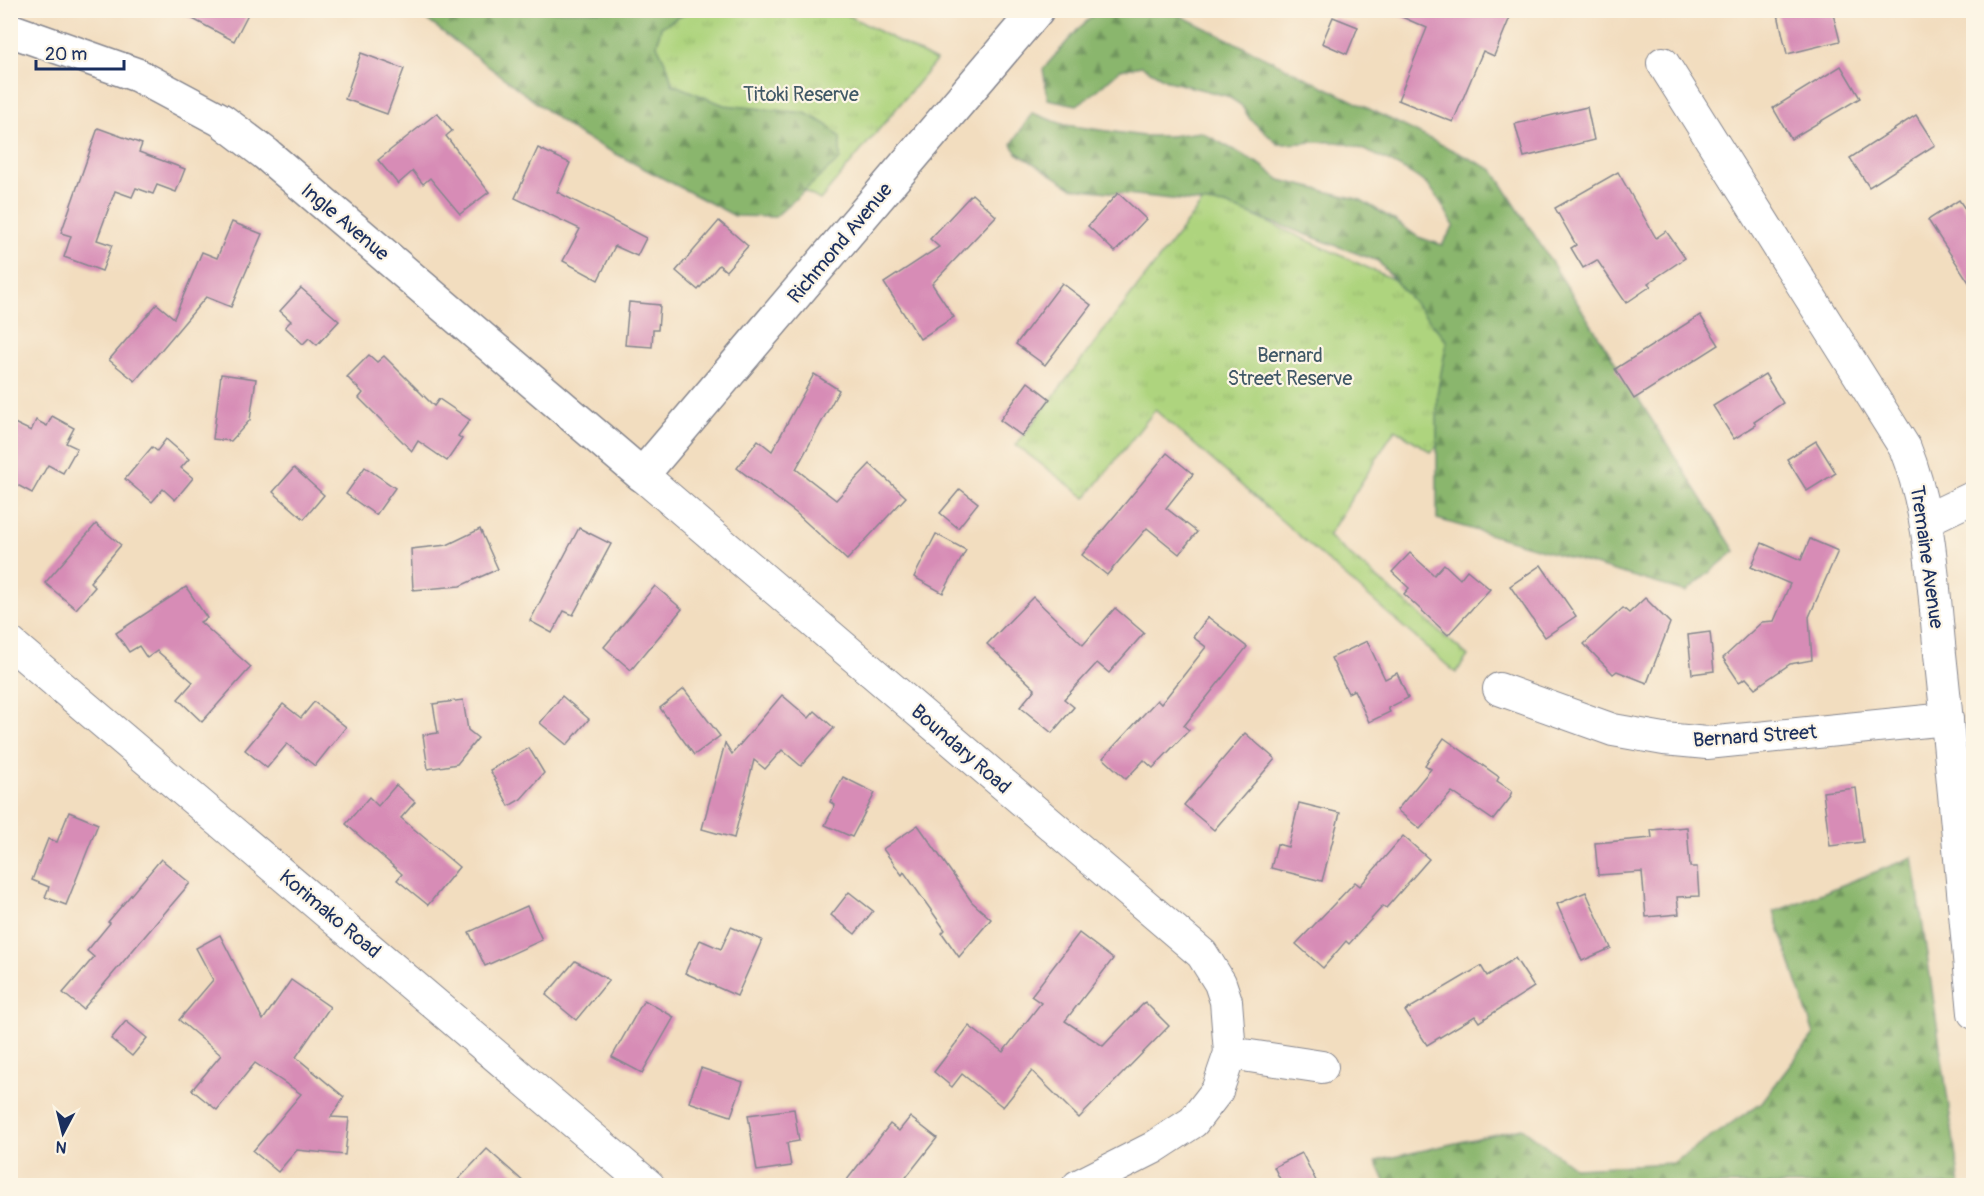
<svg xmlns="http://www.w3.org/2000/svg" width="1984" height="1196" viewBox="0 0 1984 1196" font-family="Pangolin,sans-serif">
  <style>
    .grass { fill: url(#grass-tufts); stroke: #64826e; stroke-width: 1.5 }
    .forest { fill: url(#forest-firs); stroke: #527266; stroke-width: 1.5 }
    .building { fill: #d78cb6 }
    .lines { fill: none; stroke-linecap: round; stroke-linejoin: round }
    .street-casing { stroke: #86868e; stroke-width: 34 }
    .secondary-casing { stroke: #86868e; stroke-width: 36 }
    .street { stroke: #fff; stroke-width: 32 }
    .secondary { stroke: #fff; stroke-width: 33 }
    .labels { text-anchor: middle; dominant-baseline: central; stroke-width: 4.5; stroke-linejoin: round; paint-order: stroke }
    .park-label { font-size: 20px; fill: #405866; stroke: #fcf5e5 }
    .street-label { font-size: 20px; fill: #1b2f5e; stroke: #fcf5e5 }
  </style>
  <defs>
    <pattern id="grass-tufts" width="24" height="20" patternUnits="userSpaceOnUse" patternTransform="scale(1.5)"><rect width="24" height="20" fill="#aed47e"/><path d="M3 7l-1-3M5 7V3M7 7l1-3M15 17l-1-3M17 17v-4M19 17l1-3" fill="none" stroke="#95b66f"/></pattern>
    <pattern id="forest-firs" width="22" height="20" patternUnits="userSpaceOnUse" patternTransform="scale(1.5)"><rect width="22" height="20" fill="#8ab66d"/><path d="M5 1l3.5 6h-7zM16 11l3.5 6h-7z" fill="#70945d"/></pattern>
  </defs>
  <rect width="100%" height="100%" fill="#fcf5e5"/>
  <filter id="ink" filterUnits="userSpaceOnUse"><feTurbulence type="fractalNoise" baseFrequency=".0167" numOctaves="2"/><feDisplacementMap in="SourceGraphic" scale="12" xChannelSelector="R" yChannelSelector="G"/><feConvolveMatrix kernelMatrix="1 2 1 2 8 2 1 2 1" color-interpolation-filters="sRGB"/></filter>
  <filter id="wash" filterUnits="userSpaceOnUse"><feTurbulence type="fractalNoise" baseFrequency=".008" numOctaves="4" result="noise"/><feDisplacementMap in="SourceGraphic" scale="24" xChannelSelector="R" yChannelSelector="G"/><feGaussianBlur stdDeviation="1.35" result="paint"/><feColorMatrix in="noise" values="0 0 0 0 0 0 0 0 0 0 0 0 0 0 0 0 0 1.4 0 .05"/><feComposite in="paint" operator="in"/></filter>
  <g filter="url(#wash)">
    <rect width="100%" height="100%" fill="#f2ddbf"/>
    <g class="grass">
      <path d="M490,11H840L936,61L820,200Z"/>
      <path d="M1208,195L1465,312L1502,383L1431,452L1395,429L1328,536L1468,656L1456,673L1155,410L1086,498L1016,445Z"/>
    </g>
    <g class="forest">
      <path d="M415,11H690L661,27L657,45L668,68L672,84L724,105L805,113L826,124L840,137V159L775,217L735,216L578,134Z"/>
      <path d="M1099,11H1171L1493,170L1735,551L1686,592L1437,519V394L1447,341L1378,261L1225,205L1073,188L1017,153L1012,144L1032,113L1065,125L1143,136H1170L1201,132L1261,165L1280,180L1361,200L1394,220L1418,237L1442,245L1454,226C1447,214 1440,197 1429,187C1414,172 1355,142 1334,142C1315,141 1297,144 1278,144L1250,119L1241,105L1227,96L1168,81L1142,66L1120,70L1094,93L1077,105L1048,99L1043,69L1080,27Z"/>
      <path d="M1913,857L1960,1185H1387L1376,1161L1522,1128L1575,1168L1673,1163L1762,1102L1814,1034L1774,912Z"/>
    </g>
    <g id="blocks">
      <g class="building">
        <path d="M176,10H250L234,41Z"/>
        <path d="M1386,10H1513L1494,56L1483,51L1453,122L1398,100L1427,28Z"/>
        <path d="M1777,10H1832L1840,41L1787,54Z"/>
        <path d="M1333,17L1358,27L1347,54L1322,43Z"/>
        <path d="M361,53L404,69L387,114L345,99Z"/>
        <path d="M1841,66L1860,98L1791,139L1773,108Z"/>
        <path d="M1587,107L1594,140L1524,157L1515,124Z"/>
        <path d="M437,113L452,131L446,136L489,192L460,214L430,178L423,184L413,171L398,184L378,160Z"/>
        <path d="M1916,115L1935,145L1869,187L1850,158Z"/>
        <path d="M98,128L142,144L139,152L185,169L176,192L157,185L153,194L136,188L132,197L115,191L97,240L112,245L102,271L64,257L71,236L61,233Z"/>
        <path d="M538,148L570,163L557,192L646,238L637,256L615,246L598,280L563,261L580,229L515,198Z"/>
        <path d="M1618,172L1656,238L1666,231L1685,258L1648,283L1651,286L1626,303L1597,260L1583,268L1571,248L1576,245L1555,208Z"/>
        <path d="M1118,193L1146,219L1115,252L1088,226Z"/>
        <path d="M972,194L996,216L932,284L954,317L920,339L884,283L939,247L930,239Z"/>
        <path d="M1959,200L1974,222V290L1928,220Z"/>
        <path d="M719,221L748,246L726,271L719,265L698,290L676,271Z"/>
        <path d="M232,222L262,234L231,307L206,297L135,381L109,360L157,304L174,318L202,252L217,258Z"/>
        <path d="M1062,283L1091,305L1045,365L1016,344Z"/>
        <path d="M301,288L339,321L317,345L309,338L303,344L285,327L291,321L280,311Z"/>
        <path d="M629,302L660,305L658,330H653L652,347L625,345Z"/>
        <path d="M1700,315L1719,345L1634,399L1615,369Z"/>
        <path d="M369,355L377,362L384,356L434,406L439,399L470,420L458,436L462,439L447,461L418,441L412,451L359,398L363,393L347,377Z"/>
        <path d="M221,374L256,379L250,420L231,441L213,439Z"/>
        <path d="M814,374L839,390L796,469L836,500L870,464L906,497L847,560L796,513L737,468L758,440L772,451Z"/>
        <path d="M1765,374L1783,403L1754,422L1756,425L1734,439L1713,406Z"/>
        <path d="M1028,382L1050,399L1022,436L1000,420Z"/>
        <path d="M52,416L74,428L66,443L77,448L63,473L48,465L32,493L10,481V421L31,431L36,420L47,426Z"/>
        <path d="M166,439L189,459L181,468L193,478L175,500L163,489L152,502L125,479L152,447L157,451Z"/>
        <path d="M1816,441L1836,473L1807,491L1787,459Z"/>
        <path d="M1167,453L1193,474L1166,508L1197,532L1179,554L1147,528L1107,575L1082,555Z"/>
        <path d="M365,467L395,488L376,515L346,494Z"/>
        <path d="M294,468L324,495L304,519L273,492Z"/>
        <path d="M960,489L978,503L958,528L940,513Z"/>
        <path d="M96,524L121,545L90,582L95,587L76,609L45,583Z"/>
        <path d="M579,528L611,544L573,615L564,611L552,633L530,621Z"/>
        <path d="M480,529L498,569L460,586L413,590L411,549L447,545Z"/>
        <path d="M936,534L966,550L943,593L914,577Z"/>
        <path d="M1810,539L1838,551L1809,617L1812,660L1790,664L1755,688L1746,678L1739,682L1723,658L1762,622L1774,621L1790,584L1751,567L1762,543L1801,560Z"/>
        <path d="M1410,553L1434,575L1444,564L1460,579L1467,570L1490,589L1448,635L1404,594L1409,588L1392,572Z"/>
        <path d="M1541,565L1576,616L1545,637L1510,586Z"/>
        <path d="M655,586L682,609L631,670L604,647Z"/>
        <path d="M186,587L207,618L200,622L251,667L202,722L178,699L193,682L157,651L147,658L139,646L129,652L116,633Z"/>
        <path d="M1033,597L1083,645L1115,608L1144,633L1109,673L1097,663L1064,699L1074,707L1052,733L1020,707L1035,689L987,644Z"/>
        <path d="M1645,598L1670,623L1647,683L1617,671L1613,674L1584,644L1623,608L1629,613Z"/>
        <path d="M1208,617L1247,647L1184,726L1189,730L1153,768L1144,760L1126,779L1103,758L1157,700L1161,704L1206,647L1193,637Z"/>
        <path d="M1710,632L1714,671L1692,674L1688,635Z"/>
        <path d="M1367,641L1385,679L1397,673L1408,698L1388,708L1390,712L1369,722L1354,690L1348,693L1331,658Z"/>
        <path d="M684,689L720,736L694,755L660,708Z"/>
        <path d="M782,695L809,718L815,711L834,728L801,766L782,750L765,769L754,760L734,838L702,829L725,743L732,754Z"/>
        <path d="M562,696L589,719L567,745L540,723Z"/>
        <path d="M463,700L468,730L478,738L457,764L428,769L423,735L438,733L433,704Z"/>
        <path d="M314,702L346,727L315,766L287,744L267,768L245,750L283,704L301,718Z"/>
        <path d="M1245,733L1275,759L1214,830L1184,805Z"/>
        <path d="M1444,738L1499,777L1497,781L1512,791L1510,796L1511,797L1493,820L1452,792L1420,829L1397,810L1431,769L1425,765Z"/>
        <path d="M529,748L544,773L521,799L509,806L490,770Z"/>
        <path d="M843,777L875,793L852,837L825,825L835,805L830,802Z"/>
        <path d="M396,785L415,802L401,818L459,867L428,905L397,880L402,874L346,824L369,797L378,806Z"/>
        <path d="M1856,788L1863,842L1830,846L1823,792Z"/>
        <path d="M1299,803L1340,813L1322,881L1271,868L1277,844L1288,847Z"/>
        <path d="M69,812L98,824L66,905L45,897L49,887L32,880L48,839L57,842Z"/>
        <path d="M918,825L972,902L991,919L959,957L942,933L945,930L904,872L902,875L883,849Z"/>
        <path d="M1687,827L1690,867H1697L1699,896L1677,897L1679,914L1646,917L1642,872L1598,875L1595,843L1652,838L1651,830Z"/>
        <path d="M1403,836L1429,859L1386,908L1383,906L1349,944L1346,941L1323,968L1296,944L1355,882L1360,886Z"/>
        <path d="M161,859L190,883L83,1009L63,993L94,957L87,951L110,923L108,922Z"/>
        <path d="M849,892L873,911L855,934L831,915Z"/>
        <path d="M1586,892L1611,948L1582,961L1557,904Z"/>
        <path d="M527,906L542,940L485,966L469,932Z"/>
        <path d="M731,927L762,940L737,996L685,973L700,940L721,949Z"/>
        <path d="M1079,933L1113,959L1065,1021L1103,1046L1145,1002L1169,1026L1079,1118L1032,1071L1003,1107L962,1074L952,1087L934,1072L969,1026L1003,1052L1041,1003L1031,996Z"/>
        <path d="M220,935L263,1020L291,980L330,1007L296,1057L344,1097L331,1117L349,1118L345,1155L297,1150L278,1172L253,1151L301,1094L255,1063L217,1110L192,1090L221,1055L179,1020L213,980L196,948Z"/>
        <path d="M1515,958L1534,987L1479,1022L1475,1016L1427,1045L1405,1011L1481,966L1487,976Z"/>
        <path d="M575,961L609,980L576,1020L546,995Z"/>
        <path d="M644,1000L674,1017L642,1073L612,1057Z"/>
        <path d="M126,1021L147,1038L132,1056L111,1039Z"/>
        <path d="M701,1068L743,1082L731,1116L689,1102Z"/>
        <path d="M794,1109L799,1141L787,1143L791,1166L757,1171L748,1115Z"/>
        <path d="M910,1117L937,1138L900,1185H843L890,1124L899,1131Z"/>
        <path d="M487,1149L527,1185H453Z"/>
        <path d="M1302,1153L1318,1185H1283L1274,1167Z"/>
      </g>
    </g>
  </g>
  <g filter="url(#ink)">
    <use href="#blocks" fill-opacity="0" stroke="#86868e" stroke-width="1.5"/>
    <g class="lines">
      <defs>
        <g id="street">
          <path d="M1663,63L1905,448C1931,513 1933,584 1940,654C1953,773 1963,893 1974,1013"/>
          <path d="M642,475L1202,954L1220,983L1226,1001L1230,1053L1217,1091L1193,1122L1153,1148L1078,1186"/>
          <path d="M1926,520L1974,497"/>
          <path d="M10,643L649,1186"/>
          <path d="M1499,689L1613,730L1664,739L1707,743L1947,719"/>
          <path d="M1230,1053L1322,1067"/>
        </g>
        <path id="secondary" d="M10,30L137,75L221,120L266,154L642,475L1037,10"/>
      </defs>
      <use href="#street" class="street-casing"/>
      <use href="#secondary" class="secondary-casing"/>
      <use href="#street" class="street"/>
      <use href="#secondary" class="secondary"/>
    </g>
  </g>
  <g class="labels">
    <g class="park-label">
      <text x="801" y="94">Titoki Reserve</text>
      <text x="1290" y="355">Bernard<tspan x="1290" dy="23">Street Reserve</tspan></text>
    </g>
    <g class="street-label">
      <text transform="translate(345 222) rotate(40)">Ingle Avenue</text>
      <text transform="translate(840 243) rotate(-50)">Richmond Avenue</text>
      <text transform="translate(1927 557) rotate(82)">Tremaine Avenue</text>
      <text transform="translate(1755 736) rotate(-4)">Bernard Street</text>
      <text transform="translate(961 749) rotate(41)">Boundary Road</text>
      <text transform="translate(330 914) rotate(40)">Korimako Road</text>
    </g>
  </g>
  <rect width="1984" height="1196" fill="none" stroke="#fcf5e5" stroke-width="36"/>
  <g transform="translate(63 1133) rotate(187)" stroke="#fcf5e5" stroke-width="4.5" paint-order="stroke">
  <path d="M0-4.5L10 22L0 15L-10 22Z" fill="#1b2f5e"/>
  <text y="-9" font-size="16" font-weight="bold" text-anchor="middle" fill="#1b2f5e">N</text>
  </g>
  <path d="M36 60v9h88v-9" fill="none" stroke="#1b2f5e" stroke-width="3"/>
  <text x="45" y="60" font-size="18" fill="#1b2f5e" stroke="#fcf5e5" stroke-width="4.5" paint-order="stroke">20 m</text>
</svg>
